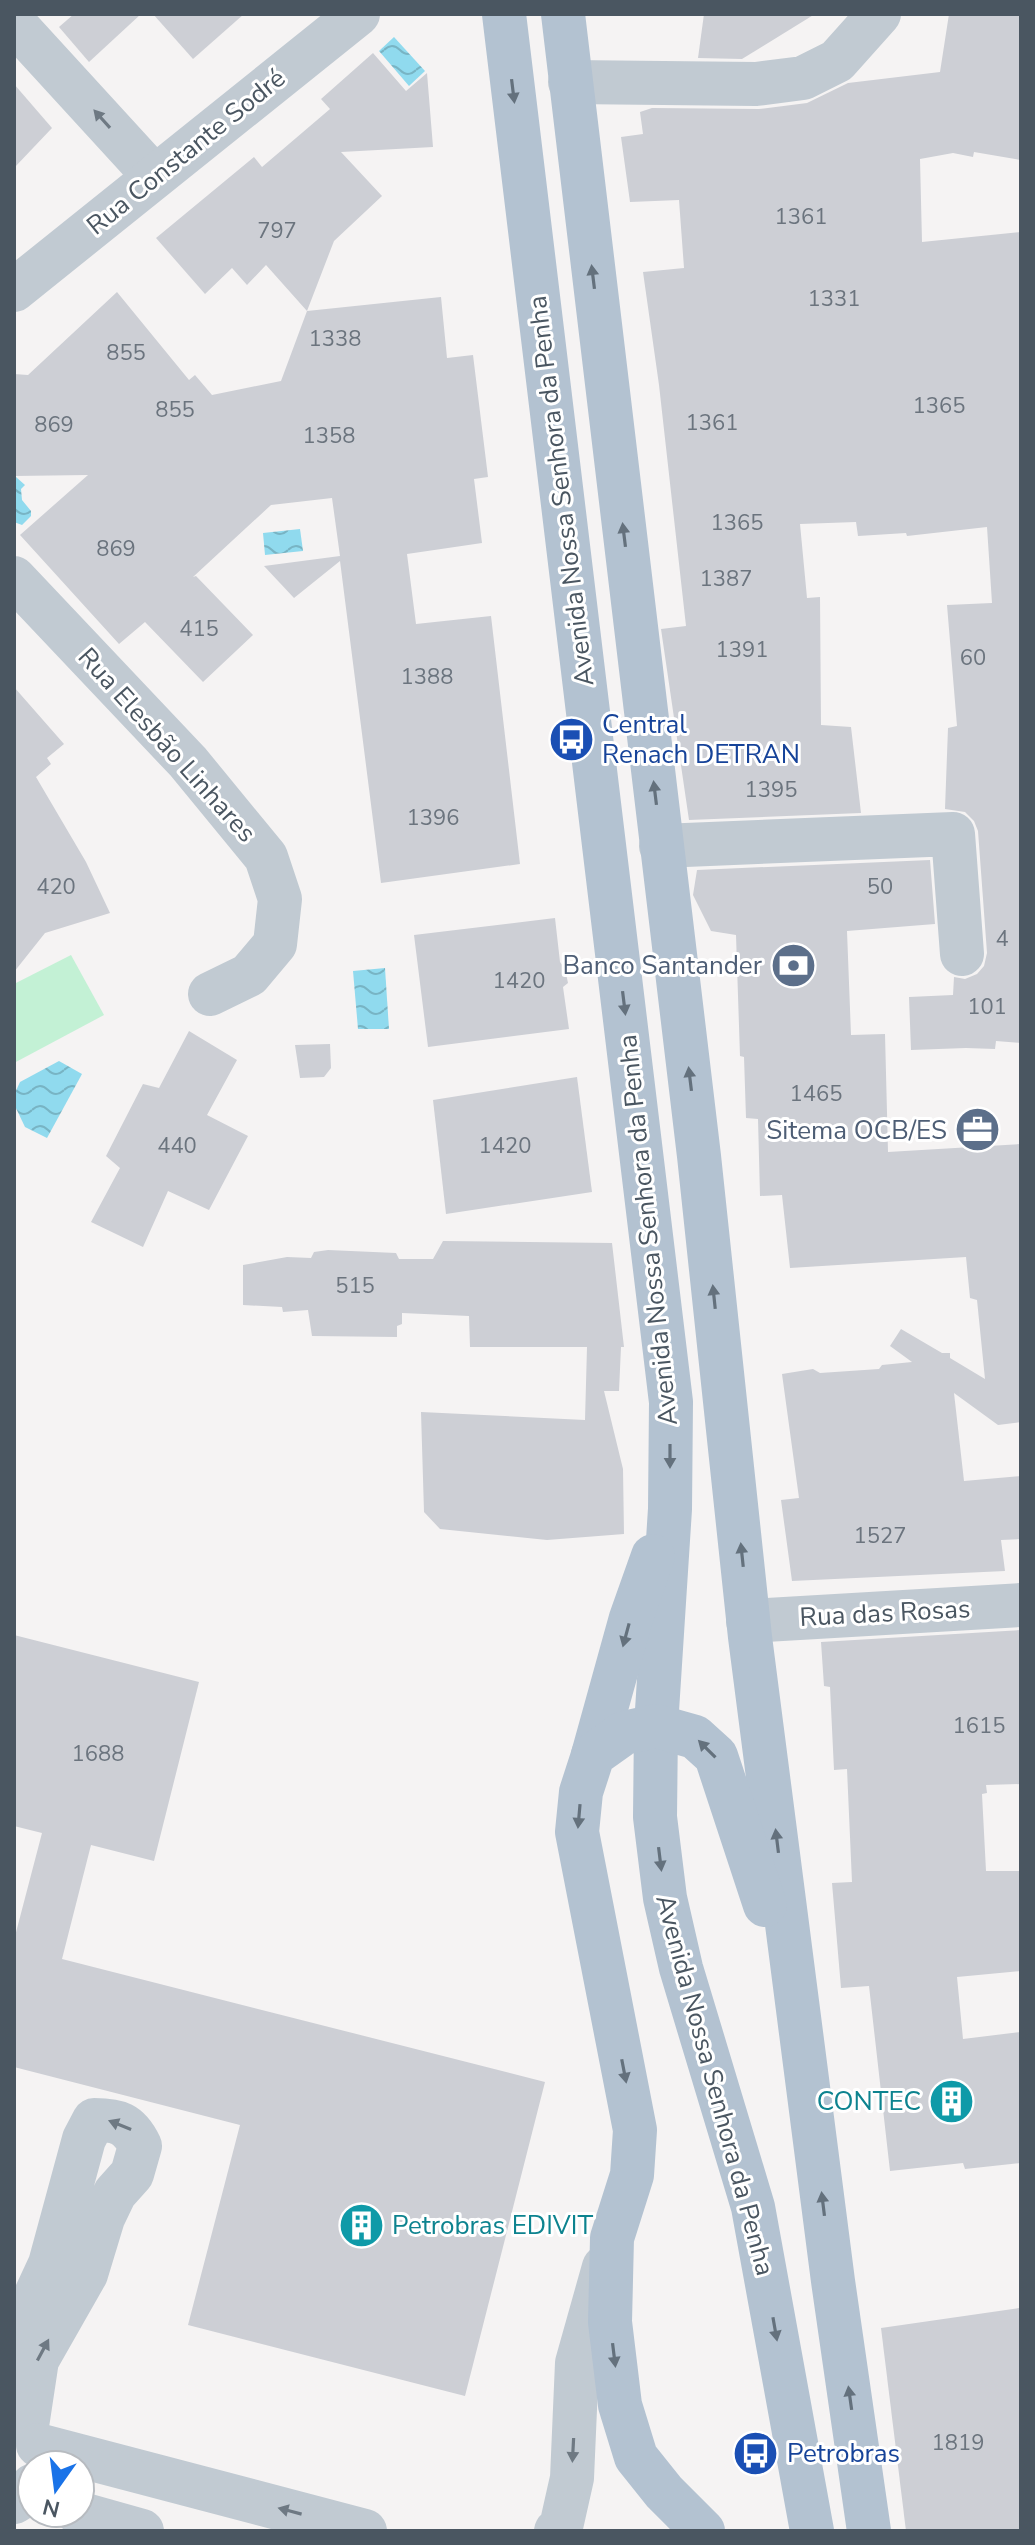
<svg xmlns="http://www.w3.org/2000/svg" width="1035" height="2545" viewBox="0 0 1035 2545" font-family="'Nunito Sans',sans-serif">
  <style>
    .grass { fill: #c3f1d5 }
    .water { fill: url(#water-waves) }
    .building { fill: #cdcfd5 }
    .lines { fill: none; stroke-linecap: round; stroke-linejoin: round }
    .minor { stroke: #c1cad2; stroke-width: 44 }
    .major { stroke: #b3c2d1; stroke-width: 44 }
    .oneway { fill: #64717d }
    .oneway2 { fill: #6e7983 }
    .labels { text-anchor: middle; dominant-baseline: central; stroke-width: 6; stroke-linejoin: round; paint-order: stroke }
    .number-label { font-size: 22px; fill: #6b747e }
    .street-label { font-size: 26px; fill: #4a5661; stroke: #fff }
    .transit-label { font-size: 26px; fill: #164399; stroke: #fff; text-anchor: start }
    .service-label { font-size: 26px; fill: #4e5e75; stroke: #fff; text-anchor: end }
    .culture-label { font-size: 26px; fill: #0d838f; stroke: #fff; text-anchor: end }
  </style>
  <defs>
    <pattern id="water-waves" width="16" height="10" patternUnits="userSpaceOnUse" patternTransform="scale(2)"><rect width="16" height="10" fill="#90daee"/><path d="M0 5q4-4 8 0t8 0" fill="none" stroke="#78b4c4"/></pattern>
  </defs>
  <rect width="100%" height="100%" fill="#f5f3f3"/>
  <path class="grass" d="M71,955L104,1015L14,1063V984Z"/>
  <g class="water">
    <path d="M394,37L425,71L409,86L379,51Z"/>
    <path d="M16,477L25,485L21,489L22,500L31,511V516L22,525L14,522V478Z"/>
    <path d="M300,529L303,551L265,555L263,533Z"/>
    <path d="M385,968L389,1029H358L353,971Z"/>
    <path d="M59,1061L82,1074L47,1138L25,1127L14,1104V1095L20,1082Z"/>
  </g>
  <g class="building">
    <path d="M74,14H141L89,62L59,27Z"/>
    <path d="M153,14H244L193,59Z"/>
    <path d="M704,14H815L742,59L698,58Z"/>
    <path d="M949,14H1021V160L974,152L973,157L953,153L920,159L922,242L1021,232V1043L996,1041L995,1049L966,1048L911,1050L909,997L953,995L954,977L965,979L977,974L984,966L987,953L978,831L974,821L965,812L945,809L948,728L957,726L947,605L992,603L987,527L907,536L906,533L858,536L856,522L800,524L807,598L820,597L821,725L851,727L861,813L689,820L661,629L686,626L659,385L643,272L684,268L679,200L630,202L621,137L643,134L640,112L652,108L759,109L807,103L848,83L940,72Z"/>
    <path d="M373,53L406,91L427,73L433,147L341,152L382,196L334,241L307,311L266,265L247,285L232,268L205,294L156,238L254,157L262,167L330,109L321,99Z"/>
    <path d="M14,84L52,128L14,168Z"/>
    <path d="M117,292L189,380L195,375L212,395L281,381L307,311L441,297L447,358L473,355L488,477L474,479L482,543L407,554L416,624L491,616L520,864L381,883L340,561L294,598L264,566L340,556L332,498L271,505L193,577L196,576L253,635L203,682L145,622L119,644L20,535L88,475L14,476V374L28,375Z"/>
    <path d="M14,687L64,744L47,758L51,764L36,777L86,862L110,913L45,933L14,972Z"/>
    <path d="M930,860L935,924L847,931L851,1035L885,1034L888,1152L1021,1144V1422L998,1425L954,1393L964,1481L1021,1476V1539L1001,1540L1005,1571L792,1581L781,1500L799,1498L782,1374L813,1369L820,1373L879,1369L882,1365L912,1362L890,1346L901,1329L942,1353H950V1358L985,1379L977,1300L970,1298L966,1257L790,1268L782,1195L760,1196L758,1119L746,1118L744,1057L740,1056L736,935L711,931L693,895L697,870Z"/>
    <path d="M555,918L560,962L565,969L568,983L563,987L569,1029L428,1047L414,935Z"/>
    <path d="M189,1031L237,1060L207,1115L248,1136L209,1210L168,1191L143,1247L91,1222L120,1168L106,1156L143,1084L159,1088Z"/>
    <path d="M330,1044L331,1068L324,1077L300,1078L295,1045Z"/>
    <path d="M577,1077L592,1192L446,1214L433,1100Z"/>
    <path d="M443,1241L612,1243L624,1347H621L619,1391H604L623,1469L624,1534L547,1540L440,1529L424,1512L421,1412L585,1420L587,1347H470L469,1316L402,1313V1324L397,1326V1337L312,1336L308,1310L283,1312L282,1307L243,1305V1265L287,1257L311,1258L314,1252L328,1250L396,1253L399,1259H433Z"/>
    <path d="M1021,1630V1784L986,1785L987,1793L982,1794L986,1871H1021V1971L957,1977L963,2039L1021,2032V2163L965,2169L963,2163L890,2171L869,1986L841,1988L832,1883L852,1882L847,1769L834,1770L830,1687L824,1686L821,1642Z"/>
    <path d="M14,1635L199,1682L154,1861L91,1845L62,1959L545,2082L465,2396L188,2325L240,2125L14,2067V1940L42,1833L14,1826Z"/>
    <path d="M1019,2308L1021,2324V2531H906L881,2328Z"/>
  </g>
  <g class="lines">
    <g class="minor">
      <path d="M14,23L154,176"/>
      <path d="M570,82L756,84L803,78L837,61L879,14"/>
      <path d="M14,290L358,14"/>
      <path d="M14,578L188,762L266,857L280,899L275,944L249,975L210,994"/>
      <path d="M661,846L953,834L962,954"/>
      <path d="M748,1621L1021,1605"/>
      <path d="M14,2349L18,2333L50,2264L84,2139L94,2120C118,2120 129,2123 140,2146L132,2174L115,2193L103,2218L86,2274L37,2360L27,2426"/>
      <path d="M38,2445L365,2531"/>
      <path d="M14,2502L22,2497L32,2486"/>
      <path d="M78,2513L142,2531"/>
      <path d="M556,2531L561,2527L572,2478L577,2363L604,2267"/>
    </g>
    <g class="major">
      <path d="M504,14L671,1402L670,1509L656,1726L655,1817L665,1898L681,1968L753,2207L812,2531"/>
      <path d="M563,14L699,1156L750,1637L833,2281L869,2531"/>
      <path d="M593,1755L631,1618L653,1556"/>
      <path d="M703,2531L664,2492L636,2457L620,2405L610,2322L612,2238L632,2175L635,2130L577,1832L581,1792L593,1755L624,1733L656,1726L695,1737L716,1756L765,1905"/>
    </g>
  </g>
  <defs><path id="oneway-solid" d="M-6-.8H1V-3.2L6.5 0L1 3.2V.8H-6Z" transform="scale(2)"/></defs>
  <g class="oneway">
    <use href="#oneway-solid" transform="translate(513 91) rotate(83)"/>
    <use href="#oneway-solid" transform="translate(593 277) rotate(-97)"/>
    <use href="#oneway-solid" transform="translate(624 535) rotate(-97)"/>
    <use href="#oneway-solid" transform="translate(655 793) rotate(-97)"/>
    <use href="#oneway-solid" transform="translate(624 1003) rotate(83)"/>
    <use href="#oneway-solid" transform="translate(690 1079) rotate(-97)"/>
    <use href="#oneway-solid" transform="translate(714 1297) rotate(-96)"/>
    <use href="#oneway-solid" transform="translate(670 1456) rotate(90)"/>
    <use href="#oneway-solid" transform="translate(742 1555) rotate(-96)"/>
    <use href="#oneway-solid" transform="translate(626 1635) rotate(105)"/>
    <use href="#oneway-solid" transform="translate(707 1749) rotate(-135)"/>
    <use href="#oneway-solid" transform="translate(579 1816) rotate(95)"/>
    <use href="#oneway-solid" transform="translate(777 1841) rotate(-97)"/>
    <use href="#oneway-solid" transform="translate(660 1859) rotate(83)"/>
    <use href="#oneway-solid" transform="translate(624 2071) rotate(79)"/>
    <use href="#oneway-solid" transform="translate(823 2204) rotate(-97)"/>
    <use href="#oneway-solid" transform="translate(775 2329) rotate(80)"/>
    <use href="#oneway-solid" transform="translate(614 2355) rotate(83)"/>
    <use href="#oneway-solid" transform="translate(850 2398) rotate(-98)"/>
  </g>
  <g class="oneway2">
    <use href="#oneway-solid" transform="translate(102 119) rotate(-132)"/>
    <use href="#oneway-solid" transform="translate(120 2125) rotate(-158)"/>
    <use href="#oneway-solid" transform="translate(43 2350) rotate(-62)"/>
    <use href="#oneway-solid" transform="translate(573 2450) rotate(93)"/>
    <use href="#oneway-solid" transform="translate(290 2511) rotate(-165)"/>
  </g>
  <defs>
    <symbol id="bus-disc" viewBox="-11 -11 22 22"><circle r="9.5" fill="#1a4fb4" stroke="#fff"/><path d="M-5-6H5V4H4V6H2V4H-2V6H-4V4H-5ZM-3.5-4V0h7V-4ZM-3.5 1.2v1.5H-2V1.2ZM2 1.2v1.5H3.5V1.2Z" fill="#fff"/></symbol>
    <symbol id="bank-disc" viewBox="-11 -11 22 22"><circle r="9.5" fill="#5c6f8a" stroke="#fff"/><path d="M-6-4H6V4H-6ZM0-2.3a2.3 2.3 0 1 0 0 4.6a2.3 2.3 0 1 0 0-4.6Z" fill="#fff"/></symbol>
    <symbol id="office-disc" viewBox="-11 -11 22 22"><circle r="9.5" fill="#5c6f8a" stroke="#fff"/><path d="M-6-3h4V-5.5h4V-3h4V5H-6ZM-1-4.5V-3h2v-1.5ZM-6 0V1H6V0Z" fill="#fff"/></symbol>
    <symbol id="building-disc" viewBox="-11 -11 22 22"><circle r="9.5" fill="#0f9aa8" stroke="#fff"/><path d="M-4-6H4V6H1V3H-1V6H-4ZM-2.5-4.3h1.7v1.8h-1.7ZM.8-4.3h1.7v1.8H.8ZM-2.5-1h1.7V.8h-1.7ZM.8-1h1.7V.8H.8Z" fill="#fff"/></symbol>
  </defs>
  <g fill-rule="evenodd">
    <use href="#bus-disc" x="546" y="714" width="51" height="51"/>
    <use href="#bank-disc" x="768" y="940" width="51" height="51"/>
    <use href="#office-disc" x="952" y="1104" width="51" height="51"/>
    <use href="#building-disc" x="926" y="2076" width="51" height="51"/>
    <use href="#building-disc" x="336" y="2200" width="51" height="51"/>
    <use href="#bus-disc" x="730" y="2428" width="51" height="51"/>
  </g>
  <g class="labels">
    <g class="number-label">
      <text x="801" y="217">1361</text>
      <text x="277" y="231">797</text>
      <text x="834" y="299">1331</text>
      <text x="335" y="339">1338</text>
      <text x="126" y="353">855</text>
      <text x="939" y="406">1365</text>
      <text x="175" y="410">855</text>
      <text x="712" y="423">1361</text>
      <text x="54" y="425">869</text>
      <text x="329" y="436">1358</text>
      <text x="737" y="523">1365</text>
      <text x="116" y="549">869</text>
      <text x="726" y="579">1387</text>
      <text x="199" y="629">415</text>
      <text x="742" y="650">1391</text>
      <text x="973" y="658">60</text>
      <text x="427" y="677">1388</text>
      <text x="771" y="790">1395</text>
      <text x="433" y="818">1396</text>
      <text x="56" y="887">420</text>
      <text x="880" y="887">50</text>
      <text x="1002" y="939">4</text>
      <text x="519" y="981">1420</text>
      <text x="987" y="1007">101</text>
      <text x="816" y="1094">1465</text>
      <text x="177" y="1146">440</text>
      <text x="505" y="1146">1420</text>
      <text x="355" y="1286">515</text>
      <text x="880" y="1536">1527</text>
      <text x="979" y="1726">1615</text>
      <text x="98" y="1754">1688</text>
      <text x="958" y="2443">1819</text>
    </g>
    <g class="street-label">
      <text transform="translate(186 152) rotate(-39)">Rua Constante Sodré</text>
      <text transform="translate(561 491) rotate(-97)">Avenida Nossa Senhora da Penha</text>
      <text transform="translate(167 745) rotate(48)">Rua Elesbão Linhares</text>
      <text transform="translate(648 1230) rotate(-96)">Avenida Nossa Senhora da Penha</text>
      <text transform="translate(885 1613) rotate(-3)">Rua das Rosas</text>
      <text transform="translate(715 2085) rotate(75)">Avenida Nossa Senhora da Penha</text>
    </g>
    <g class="transit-label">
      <text x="602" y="724">Central<tspan x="602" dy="30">Renach DETRAN</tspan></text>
      <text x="787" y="2453">Petrobras</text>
    </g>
    <g class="service-label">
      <text x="762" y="965">Banco Santander</text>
      <text x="947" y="1130">Sitema OCB/ES</text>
    </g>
    <g class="culture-label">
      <text x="921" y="2101">CONTEC</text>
      <text x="392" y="2225" text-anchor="start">Petrobras EDIVIT</text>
    </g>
  </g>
  <rect width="1035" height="2545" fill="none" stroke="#4a5661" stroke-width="32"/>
  <g transform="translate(56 2489) rotate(194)"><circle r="38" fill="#ffffff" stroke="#b7bbc0" stroke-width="2"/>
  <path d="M0-6L14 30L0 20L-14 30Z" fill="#1a73e8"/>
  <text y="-12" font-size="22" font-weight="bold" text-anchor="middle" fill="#4a5661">N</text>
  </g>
</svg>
